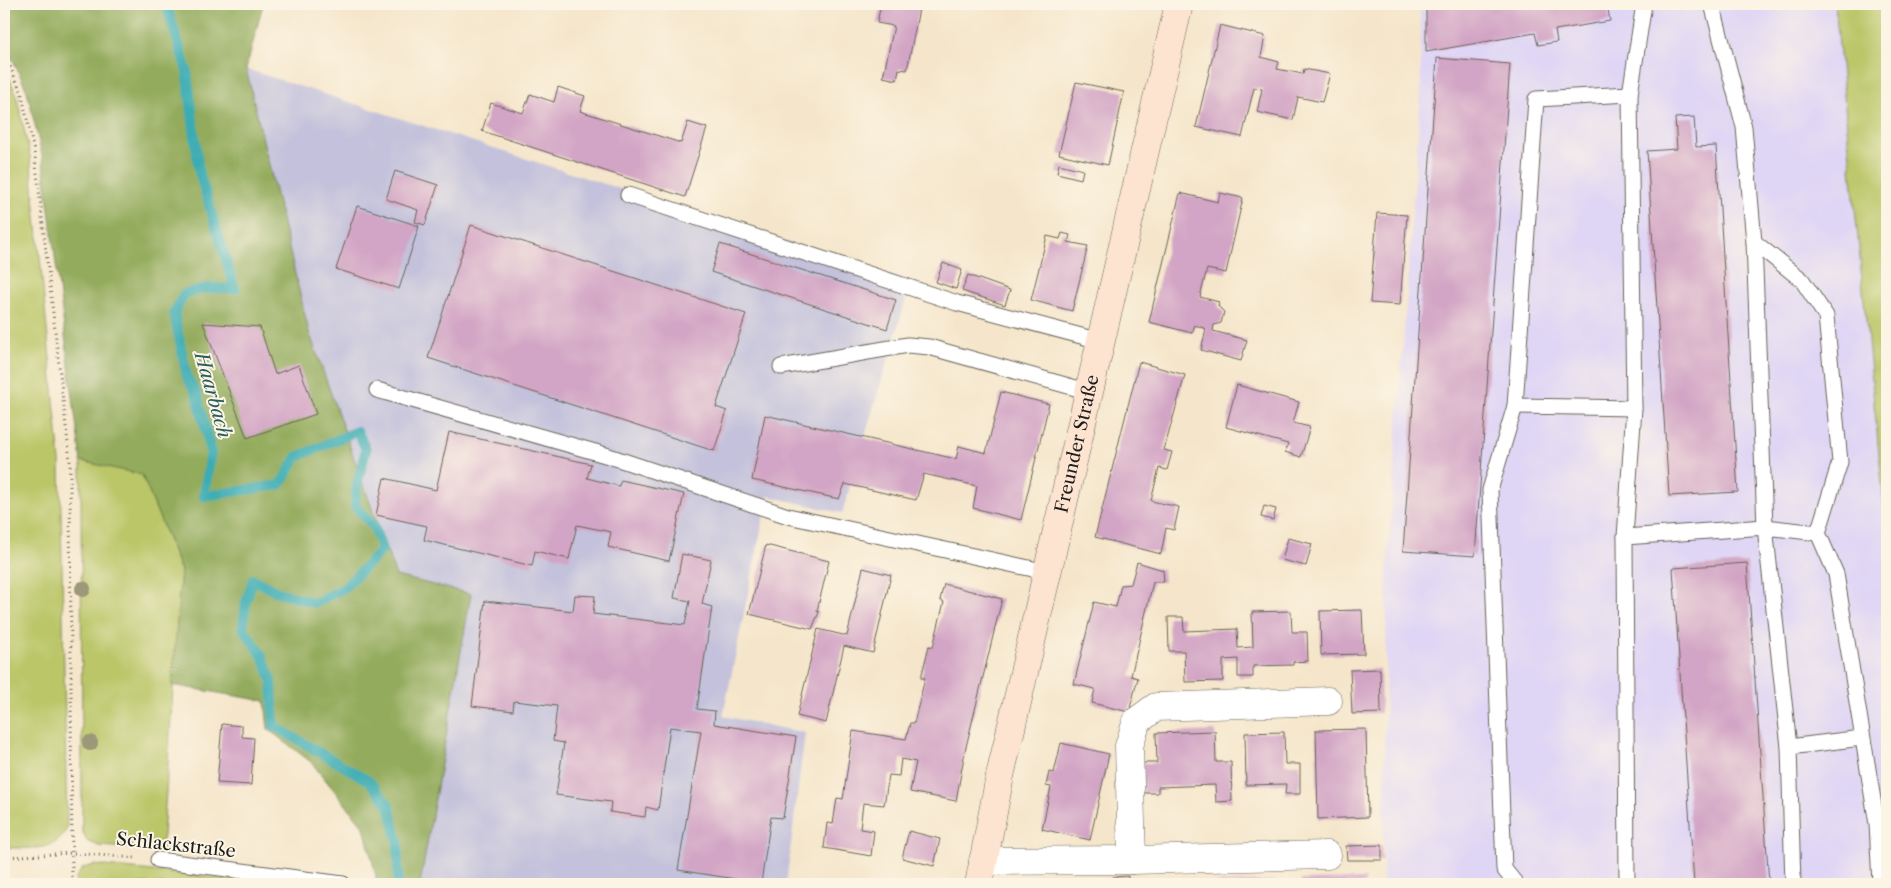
<svg xmlns="http://www.w3.org/2000/svg" width="1891" height="888" viewBox="0 0 1891 888" font-family="'Libre Caslon Text',serif">
  <style>
    .built { fill: #dfd5f5 }
    .industrial { fill: #c3c1db }
    .green { fill: #bac668; stroke: #6b7142 }
    .forest { fill: #93ab5c; stroke: #58643c }
    .lines { fill: none; stroke-linecap: round; stroke-linejoin: round }
    .stream { stroke: #3aacb2; stroke-width: 10 }
    .building { fill: #d2a4c5 }
    .lane-casing { stroke: #686359; stroke-width: 17 }
    .street-casing { stroke: #686359; stroke-width: 29 }
    .secondary-casing { stroke: #686359; stroke-width: 29 }
    .path { stroke: #686359; stroke-width: 3; stroke-dasharray: 1 4; stroke-linecap: butt }
    .lane { stroke: #fff; stroke-width: 15 }
    .street { stroke: #fff; stroke-width: 28 }
    .secondary { stroke: #fde4d1; stroke-width: 28 }
    .tree { fill: #9c987a }
    .labels { text-anchor: middle; dominant-baseline: central; stroke-width: 4; stroke-linejoin: round; paint-order: stroke }
    .street-label { font-size: 18px; fill: #1c1c1c; stroke: #fcf5e5 }
    .water-label { font-size: 19px; font-style: italic; fill: #2a5d60; stroke: #fcf5e5 }
  </style>
  <rect width="100%" height="100%" fill="#fcf5e5"/>
  <filter id="ink" filterUnits="userSpaceOnUse"><feTurbulence type="fractalNoise" baseFrequency=".02" numOctaves="2"/><feDisplacementMap in="SourceGraphic" scale="10" xChannelSelector="R" yChannelSelector="G"/><feConvolveMatrix kernelMatrix="1 2 1 2 8 2 1 2 1" color-interpolation-filters="sRGB"/></filter>
  <filter id="wash" filterUnits="userSpaceOnUse"><feTurbulence type="fractalNoise" baseFrequency=".0096" numOctaves="4" result="noise"/><feDisplacementMap in="SourceGraphic" scale="20" xChannelSelector="R" yChannelSelector="G"/><feGaussianBlur stdDeviation="1.12" result="paint"/><feColorMatrix in="noise" values="0 0 0 0 0 0 0 0 0 0 0 0 0 0 0 0 0 1.4 0 .05"/><feComposite in="paint" operator="in"/></filter>
  <g filter="url(#wash)">
    <rect width="100%" height="100%" fill="#f5e6cb"/>
    <path class="built" d="M1420,4H1835L1887,535V884H1383L1387,571L1421,91Z"/>
    <path class="industrial" d="M246,69L911,282L842,513L768,496L723,716L805,733L786,884H420L471,594L396,577L309,332Z"/>
    <g class="green">
      <path d="M1835,4H1887V535Z"/>
      <path d="M4,67L16,93L30,156L60,461L67,828C56,854 28,847 4,848Z"/>
      <path d="M81,461L142,474L181,571L162,850L99,846L87,841L82,830Z"/>
      <path d="M95,865L278,884H76V877L83,868Z"/>
    </g>
    <path class="forest" d="M4,4H263L246,69L309,332L396,576L471,594L420,884H375L376,876L364,827L311,762L268,729L265,701L172,685L181,570L142,475L81,461L42,155L27,91L4,40Z"/>
    <g class="lines">
      <path class="stream" d="M166,4L187,71L199,172L235,289L208,288L184,294L174,313L187,377L197,395L211,452L204,496L280,485L297,457L357,431L366,449L357,485L355,506L374,527L382,550L344,588L314,603L275,591L253,579L246,602L243,628L262,655L272,681L274,726L369,781L389,805L398,842V884"/>
    </g>
    <g id="blocks">
      <g class="building">
        <path d="M881,4H920L907,70L899,69L897,80L883,77L894,26L877,23Z"/>
        <path d="M1426,4H1607L1610,21L1555,30L1557,42L1538,45L1535,33L1426,52Z"/>
        <path d="M1220,25L1265,36L1261,57L1279,62L1277,69L1303,74L1304,69L1330,74L1322,102L1298,97L1293,120L1257,112L1262,89L1254,88L1242,137L1196,127Z"/>
        <path d="M1437,58L1510,64L1475,556L1403,551Z"/>
        <path d="M1076,82L1124,92L1108,165L1059,154Z"/>
        <path d="M558,87L585,96L580,111L681,143L688,122L707,128L685,197L482,131L491,103L523,113L530,94L554,102Z"/>
        <path d="M1694,117L1696,147L1716,146L1738,492L1669,496L1647,151L1677,149L1675,118Z"/>
        <path d="M1059,164L1083,170L1081,179L1057,173Z"/>
        <path d="M395,171L438,185L425,225L415,222L418,210L386,199Z"/>
        <path d="M1180,193L1218,202L1220,193L1243,198L1226,273L1207,269L1200,297L1219,302L1218,306L1224,312L1221,323L1214,325L1213,331L1247,340L1241,361L1201,350L1206,329L1195,325L1192,333L1149,322Z"/>
        <path d="M357,206L419,226L399,289L336,269Z"/>
        <path d="M1377,213L1407,215L1400,305L1370,303Z"/>
        <path d="M471,225L746,314L716,407L727,411L714,451L428,358Z"/>
        <path d="M1062,233L1070,235L1068,242L1088,246L1072,311L1031,300L1047,236L1060,239Z"/>
        <path d="M720,244L896,300L887,329L711,272Z"/>
        <path d="M943,263L962,270L956,289L936,282Z"/>
        <path d="M968,275L1010,290L1005,305L962,291Z"/>
        <path d="M203,323L260,327L275,374L299,365L316,414L247,438Z"/>
        <path d="M1139,362L1185,375L1164,450L1172,452L1167,470L1159,468L1151,501L1179,507L1174,530L1166,528L1161,554L1095,537Z"/>
        <path d="M1237,385L1299,402L1293,423L1310,427L1301,457L1285,452L1288,444L1226,427Z"/>
        <path d="M1001,392L1049,404L1021,520L973,508L977,486L924,474L916,500L845,484L839,499L752,480L765,415L956,459L959,446L986,453Z"/>
        <path d="M449,432L591,464L587,478L619,486L621,480L684,494L669,561L608,547L611,532L577,525L569,559L535,551L532,566L424,540L427,526L376,515L384,478L436,490Z"/>
        <path d="M1264,506L1276,509L1273,520L1261,517Z"/>
        <path d="M1288,538L1312,544L1306,566L1282,560Z"/>
        <path d="M766,545L829,561L817,611L819,612L812,629L749,614Z"/>
        <path d="M682,554L711,560L702,604L712,607L697,709L715,711L714,724L796,737L783,818L771,817L761,883L678,870L701,731L670,727L658,810L646,807L645,817L610,812L611,802L556,795L564,743L553,741L557,706L514,701L513,711L472,706L485,601L573,611L575,595L595,596L593,614L685,625L690,601L674,598Z"/>
        <path d="M1137,562L1163,570L1164,582H1153L1131,676L1138,678L1129,712L1092,703L1095,689L1074,684L1094,602L1116,607L1121,585L1131,584Z"/>
        <path d="M1747,563L1769,884H1694L1673,568Z"/>
        <path d="M863,568L891,575L873,653L844,646L826,723L797,716L818,629L847,636Z"/>
        <path d="M944,584L1002,599L965,751L956,801L910,792L916,762L901,759L899,776L889,775L884,805L863,803L860,829L874,831L871,856L824,848L827,823L833,824L837,798L843,799L853,731L906,739L910,723H914L925,678H921L929,646L933,647L944,602L940,600Z"/>
        <path d="M1362,610L1364,654L1321,655L1320,611Z"/>
        <path d="M1291,611L1292,632H1307L1308,661L1293,662V665L1253,666V677H1238V659L1223,660V681L1185,682L1184,651H1169L1168,617H1183L1184,631L1237,629L1238,648L1253,647L1252,612Z"/>
        <path d="M1380,669L1381,713L1352,714L1350,670Z"/>
        <path d="M222,724L242,726V737L254,738L251,785L217,783Z"/>
        <path d="M1366,729L1368,817L1318,819L1316,730Z"/>
        <path d="M1215,731L1216,762H1231L1232,801L1216,802L1215,785L1158,787V793H1143L1142,763H1157L1156,733Z"/>
        <path d="M1284,732L1285,764H1300V794H1285L1286,784L1246,785L1245,733Z"/>
        <path d="M1061,743L1109,754L1090,840L1042,829L1051,787L1046,786L1049,772L1054,773Z"/>
        <path d="M909,831L940,839L934,866L902,858Z"/>
        <path d="M1382,845V860H1347L1346,846Z"/>
        <path d="M1128,876V884H1114L1113,877Z"/>
        <path d="M1365,879V884H1301V880Z"/>
        <path d="M1272,881V884H1216V883Z"/>
      </g>
    </g>
  </g>
  <g filter="url(#ink)">
    <use href="#blocks" fill-opacity="0" stroke="#686359" stroke-width="1"/>
    <g class="lines">
      <defs>
        <g id="lane">
          <path d="M1712,4L1744,127L1754,242L1765,527L1789,747L1793,884"/>
          <path d="M1630,94L1536,99L1515,406L1634,408"/>
          <path d="M628,195L957,303L1100,341"/>
          <path d="M1754,242L1802,280L1826,316L1840,462L1818,533L1836,574L1877,824L1880,884"/>
          <path d="M781,367L908,345L929,347L1090,392"/>
          <path d="M377,390L609,456L788,516L1047,572"/>
          <path d="M1515,406L1490,490L1504,869L1516,884"/>
          <path d="M1625,537L1765,527L1818,533"/>
          <path d="M1789,747L1862,738"/>
          <path d="M158,860L343,884"/>
          <path d="M1627,884L1625,537L1634,408L1630,94L1644,4"/>
        </g>
        <g id="street">
          <path d="M1132,860L1129,746L1137,721L1156,707L1328,701"/>
          <path d="M983,861L1132,860L1327,855"/>
        </g>
        <g id="secondary">
          <path id="s1" d="M979,884L1000,776L1179,4"/>
        </g>
      </defs>
      <use href="#lane" class="lane-casing"/>
      <use href="#street" class="street-casing"/>
      <use href="#secondary" class="secondary-casing"/>
      <g class="path">
        <path d="M4,53L21,91L35,156L70,461L72,884"/>
        <path d="M4,857L73,853L135,858"/>
      </g>
      <use href="#lane" class="lane"/>
      <use href="#street" class="street"/>
      <use href="#secondary" class="secondary"/>
    </g>
    <g class="tree">
      <circle cx="83" cy="589" r="8"/>
      <circle cx="90" cy="743" r="8"/>
    </g>
  </g>
  <g class="labels">
    <g class="street-label">
      <text stroke="none"><textPath href="#s1" startOffset="451">Freunder Straße</textPath></text>
      <text transform="translate(176 845) rotate(6)">Schlackstraße</text>
    </g>
    <g class="water-label">
      <text transform="translate(213 395) rotate(74)">Haarbach</text>
    </g>
  </g>
  <rect width="1891" height="888" fill="none" stroke="#fcf5e5" stroke-width="20"/>
</svg>
